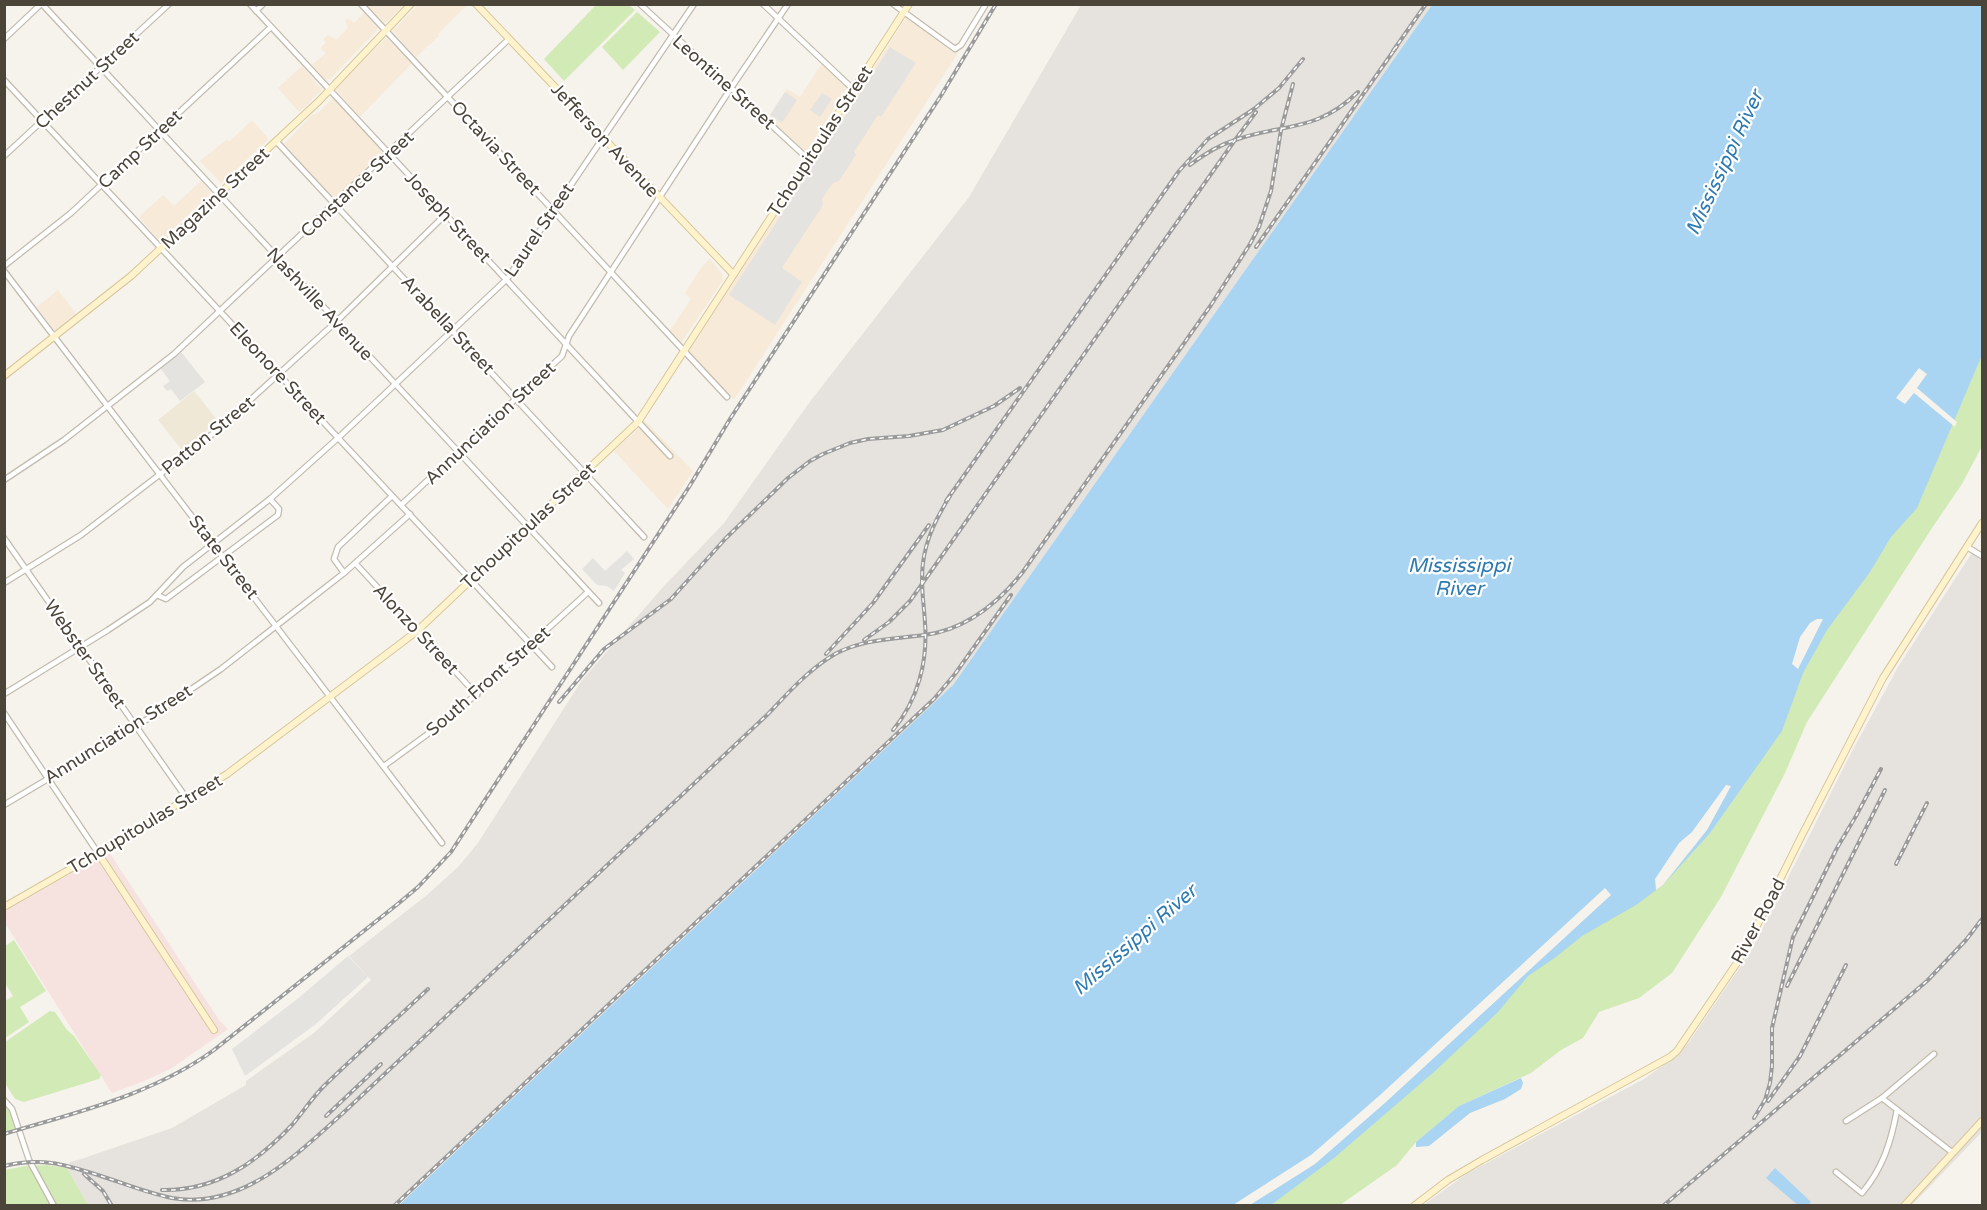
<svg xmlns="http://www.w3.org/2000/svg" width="1987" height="1210" viewBox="0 0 1987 1210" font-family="'Varela Round',sans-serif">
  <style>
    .commercial { fill: #f7ead8 }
    .industrial { fill: #e6e2dd }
    .education { fill: #efe8d6 }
    .medical { fill: #f6e3e0 }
    .green { fill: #d2eab5 }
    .parking { fill: #e5e3e0 }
    .water { fill: #a9d4f2 }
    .pier { fill: #f6f3ec }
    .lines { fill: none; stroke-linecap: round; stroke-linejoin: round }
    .street-casing { stroke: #c2bbae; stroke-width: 7 }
    .secondary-casing { stroke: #d6c79b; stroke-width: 8 }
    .street { stroke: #fff; stroke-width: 4.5 }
    .secondary { stroke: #fff3cd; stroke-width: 6 }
    .rail-casing { stroke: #9a9a9a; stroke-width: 4 }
    .rail { stroke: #fff; stroke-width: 1.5; stroke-dasharray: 4.5; stroke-linecap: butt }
    .labels { text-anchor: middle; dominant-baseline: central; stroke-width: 4.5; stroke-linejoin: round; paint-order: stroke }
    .street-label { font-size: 18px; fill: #4b4439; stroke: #fff }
    .water-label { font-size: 20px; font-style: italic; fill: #2e7ab2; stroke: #fff }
  </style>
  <rect width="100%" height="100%" fill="#f6f3ec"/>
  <g class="commercial">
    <path d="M367,5H404L385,23Z"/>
    <path d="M418,5H467L438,34L439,36L416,57L393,31Z"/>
    <path d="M364,13L378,29L330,79L325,80L312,65L326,53L321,48L326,42L323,39L328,35L336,40L348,28L345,21L348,18L354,23Z"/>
    <path d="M906,18L951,51L958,53L734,400L688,352Z"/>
    <path d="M386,38L412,63L360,117L335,89Z"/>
    <path d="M822,63L847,88L806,152L768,118L787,89L800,97Z"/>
    <path d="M302,66L322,90L299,112L278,88Z"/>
    <path d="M333,98L379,147L382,154L339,195L333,197L284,144L312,115L318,113Z"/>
    <path d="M252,120L268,138L267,141L221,183L200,161L226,140L230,141Z"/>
    <path d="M201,181L210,192L209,195L160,241L139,217L163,195L174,206Z"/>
    <path d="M710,259L722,274L723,280L681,343L669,332L691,299L685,293L703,265Z"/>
    <path d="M58,290L77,315L55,331L37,307Z"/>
    <path d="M644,420L693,471L668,509L614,451L639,428Z"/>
  </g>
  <g class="industrial">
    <path d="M1081,5H1432L953,685L398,1205H88L67,1168L70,1162L78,1160L172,1128L246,1085V1081L314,1033L371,980L349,956L427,895L458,867L478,843L582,680L664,586L724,523L809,403L969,197Z"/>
    <path d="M1975,548L1982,552V1132L1912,1205L1422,1206L1468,1173L1644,1079L1672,1059L1689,1042L1751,951L1849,757L1898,667Z"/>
  </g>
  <path class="education" d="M194,391L218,421L182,450L158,420Z"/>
  <path class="medical" d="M109,852L219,1020L228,1029L172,1068L142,1082L112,1093L5,923L4,912Z"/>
  <g class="green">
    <path d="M596,5H629L635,10L564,81L544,59Z"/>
    <path d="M637,12L660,32L623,70L602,47Z"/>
    <path d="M1982,342V446L1962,484L1932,528L1807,722L1785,773L1721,897L1672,973L1639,998L1599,1012L1583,1038L1561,1050L1531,1073L1459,1106L1416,1142L1397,1165L1340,1205L1257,1206Z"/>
    <path d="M14,940L46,991L20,1007L29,1022L5,1038V1001L13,996L5,983V946Z"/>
    <path d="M50,1011L55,1012L67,1030L74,1036L101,1075L99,1079L24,1102L15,1099L5,1083V1042Z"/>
    <path d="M4,1101L12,1109L18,1130L5,1134Z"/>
    <path d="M47,1165L67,1168L88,1205L5,1206V1170L25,1166Z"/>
  </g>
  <g class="parking">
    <path d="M890,47L916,63L881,117L878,115L854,152L856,155L839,181L833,183L822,199L823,205L782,268L802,282L775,325L729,295Z"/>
    <path d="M785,92L797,100L782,123L770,115Z"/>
    <path d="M822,93L832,99L820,117L810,110Z"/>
    <path d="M181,352L205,382L180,401L171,389L167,391L163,386L170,381L160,368Z"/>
    <path d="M627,551L634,559L621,570L625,573L614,591L607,586L597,585L582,569L593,558L605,571Z"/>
    <path d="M348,956L368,977L316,1024L245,1076L232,1049L296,1000Z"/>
  </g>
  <g class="water">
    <path d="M1432,5H1982V355L1917,508L1891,537L1870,572L1827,630L1803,673L1782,731L1710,833L1663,885L1636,905L1582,936L1556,957L1528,976L1498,1012L1434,1072L1334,1158L1271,1205L398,1206L953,685Z"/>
    <path d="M1521,1078L1523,1083L1521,1089L1505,1099L1470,1113L1429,1146L1416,1147V1142L1459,1106Z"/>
    <path d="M1775,1168L1811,1202L1808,1205H1798L1766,1178Z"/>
  </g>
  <g class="pier">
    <path d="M1919,368L1927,374L1917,388L1957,422L1955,427L1914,393L1905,404L1896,398Z"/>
    <path d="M1817,619H1823L1798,669L1792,664L1800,637L1810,623Z"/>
    <path d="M1726,785L1731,786L1707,830L1663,885L1656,890L1655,879L1679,843L1692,832Z"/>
    <path d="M1605,888L1611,895L1386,1102L1315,1164L1250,1205H1233L1311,1155L1379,1096Z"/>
  </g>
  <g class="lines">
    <defs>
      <g id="street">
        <path d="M42,4L599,603"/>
        <path d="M250,4L670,456"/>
        <path d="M361,4L727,397"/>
        <path d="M640,4L808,159"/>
        <path d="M763,4L853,89"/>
        <path d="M893,4L955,49L961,45L986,4"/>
        <path d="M256,11L263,4"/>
        <path d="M4,39L41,4"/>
        <path d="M4,80L552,667"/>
        <path d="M276,141L644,537"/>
        <path d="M4,156L169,4"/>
        <path d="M4,266L71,213L271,27"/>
        <path d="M4,271L442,843"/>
        <path d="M4,480L64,440L174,354L509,39"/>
        <path d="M401,505L562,356L569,336L731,88L788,4"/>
        <path d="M4,538L187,799"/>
        <path d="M1967,547L1982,556"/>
        <path d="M356,564L477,695"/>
        <path d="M344,573L410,514"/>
        <path d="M4,583L81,535L215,432L337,321L446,214"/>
        <path d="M157,595L166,599L278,515L279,509L270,499"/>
        <path d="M4,694L108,630L150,602L183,567L270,499L338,438L507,279L694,4"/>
        <path d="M4,713L98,853"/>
        <path d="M384,766L451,717L588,592"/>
        <path d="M4,805L137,726L221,669L344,573L334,559L338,547L392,496"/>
        <path d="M1882,1098L1953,1153"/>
        <path d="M4,1100L12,1109L29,1160L54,1206"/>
        <path d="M1846,1121L1882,1098L1934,1054"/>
        <path d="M1836,1172L1862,1193C1883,1168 1891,1142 1897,1110"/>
      </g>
      <g id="secondary">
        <path d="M476,4L733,274"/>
        <path d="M4,376L131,276L319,101L411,4"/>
        <path d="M98,853L214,1030"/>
        <path d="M4,907L98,853L227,774L396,647L417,631L638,422L909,4"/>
        <path d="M1414,1206L1448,1180L1482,1160L1670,1057L1677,1051L1743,954L1801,837L1883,678L1982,523"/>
        <path d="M1904,1206L1982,1121"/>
      </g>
    </defs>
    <use href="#street" class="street-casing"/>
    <use href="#secondary" class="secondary-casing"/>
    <use href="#street" class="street"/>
    <use href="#secondary" class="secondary"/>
    <defs>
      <g id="rail">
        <path d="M1393,51L1426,4"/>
        <path d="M1190,165C1203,155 1219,145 1235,140C1283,123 1316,133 1358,92"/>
        <path d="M1256,247L1397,46"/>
        <path d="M946,501L1179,171L1208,139L1254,109L1279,88L1303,59"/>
        <path d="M864,640L889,622L910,601L1235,140L1256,112"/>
        <path d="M826,654L873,603L929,525"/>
        <path d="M559,702L604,649L671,599L726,538L788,478L810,461L823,454L850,443L868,439L909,436L943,430L994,406L1020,388"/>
        <path d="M893,730C918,700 928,661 925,623C924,603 920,584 923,563C926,538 937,517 950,496"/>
        <path d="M1896,864L1927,803"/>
        <path d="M1787,986L1885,790"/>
        <path d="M1768,1101L1800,1056L1846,965"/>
        <path d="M326,1116L381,1064"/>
        <path d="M1754,1118L1765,1100L1770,1083L1772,1066V1028L1793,937L1837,848L1856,816L1881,769"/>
        <path d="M4,1134C77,1112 152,1095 214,1050L399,903L418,887L451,852L689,487L730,419L942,94L996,4"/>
        <path d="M4,1166C41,1157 63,1164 98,1175C123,1183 147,1193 172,1198C241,1210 295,1156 342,1114L767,715C789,692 808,670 835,654C863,639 894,639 924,635C965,630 997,604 1022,573L1211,305L1250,244L1259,227L1271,191L1281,130L1293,84"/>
        <path d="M84,1174L103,1191L112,1206"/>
        <path d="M162,1190C216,1191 256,1163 292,1125C303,1112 312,1098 324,1086C358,1053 393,1022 428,989"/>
        <path d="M394,1206L934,699L955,674L1011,595"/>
        <path d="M1663,1206L1927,981L1966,940L1982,919"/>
      </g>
    </defs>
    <use href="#rail" class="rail-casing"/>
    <use href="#rail" class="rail"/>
  </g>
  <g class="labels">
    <g class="street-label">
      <text transform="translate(87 80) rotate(-43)">Chestnut Street</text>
      <text transform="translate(724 82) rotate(42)">Leontine Street</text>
      <text transform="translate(605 140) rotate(47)">Jefferson Avenue</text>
      <text transform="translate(820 141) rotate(-57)">Tchoupitoulas Street</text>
      <text transform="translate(496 148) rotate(47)">Octavia Street</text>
      <text transform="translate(140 149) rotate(-43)">Camp Street</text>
      <text transform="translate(357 184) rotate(-43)">Constance Street</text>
      <text transform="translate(215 198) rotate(-43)">Magazine Street</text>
      <text transform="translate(448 217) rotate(47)">Joseph Street</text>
      <text transform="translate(539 230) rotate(-56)">Laurel Street</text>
      <text transform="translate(320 304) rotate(47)">Nashville Avenue</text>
      <text transform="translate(448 325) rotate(47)">Arabella Street</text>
      <text transform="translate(278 373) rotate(47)">Eleonore Street</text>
      <text transform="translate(490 423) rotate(-43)">Annunciation Street</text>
      <text transform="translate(208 435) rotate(-39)">Patton Street</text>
      <text transform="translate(528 526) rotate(-43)">Tchoupitoulas Street</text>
      <text transform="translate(224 557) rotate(52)">State Street</text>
      <text transform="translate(416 629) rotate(47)">Alonzo Street</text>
      <text transform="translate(85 654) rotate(55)">Webster Street</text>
      <text transform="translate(488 681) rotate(-41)">South Front Street</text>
      <text transform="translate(118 734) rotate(-32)">Annunciation Street</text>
      <text transform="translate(145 824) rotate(-31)">Tchoupitoulas Street</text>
      <text transform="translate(1758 921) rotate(-62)">River Road</text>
    </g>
    <g class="water-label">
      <text transform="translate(1725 163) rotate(-65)">Mississippi River</text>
      <text x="1459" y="566">Mississippi<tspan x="1459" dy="23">River</tspan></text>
      <text transform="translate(1135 940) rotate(-41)">Mississippi River</text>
    </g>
  </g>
  <rect width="1987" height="1210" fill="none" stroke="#4b4439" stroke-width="12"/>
</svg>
